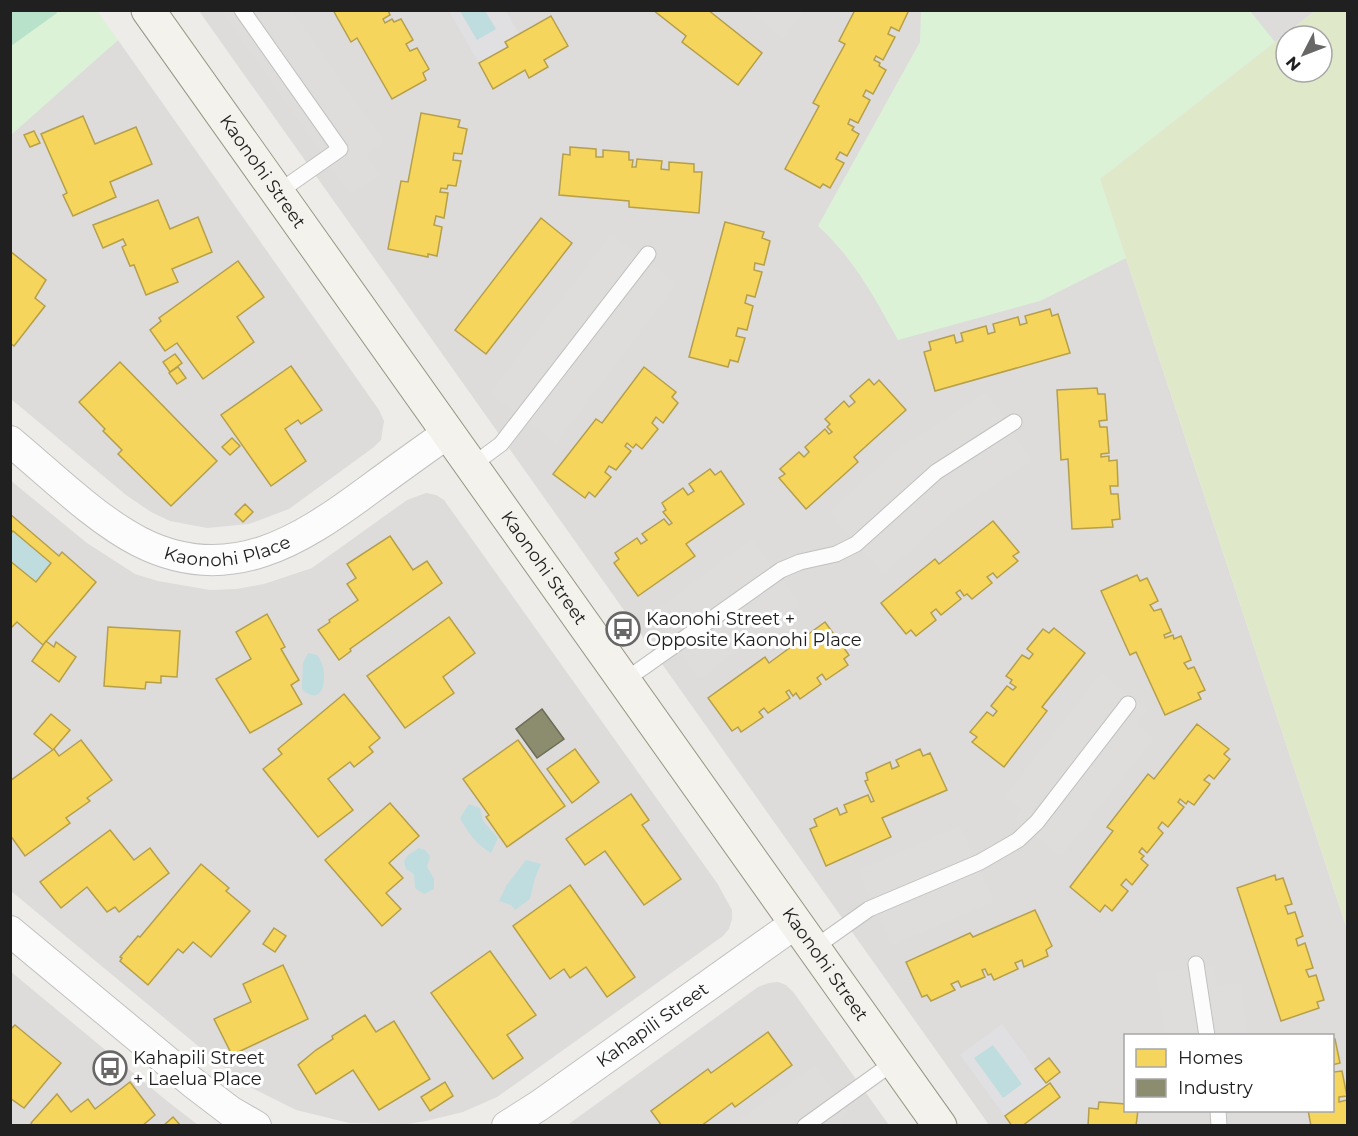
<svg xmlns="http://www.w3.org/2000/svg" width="1358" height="1136" viewBox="0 0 1358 1136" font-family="Montserrat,sans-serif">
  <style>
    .residential { fill: #dddcda; fill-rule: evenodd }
    .grass { fill: #dfe9ca; fill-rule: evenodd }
    .park { fill: #dbf2d7 }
    .pitch { fill: #b8e2c9 }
    .parking { fill: #dedddc }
    .plaza { fill: #e0e0e3 }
    .water { fill: #bfddde }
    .homes { fill: #f6d55c; stroke: #b69f4a; stroke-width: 1.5 }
    .industry { fill: #8c8c6e; stroke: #6c6c57; stroke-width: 1.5 }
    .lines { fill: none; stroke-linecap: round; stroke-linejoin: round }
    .lane-casing { stroke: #c1c1bf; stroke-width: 17 }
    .street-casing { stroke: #c1c1bf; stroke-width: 32 }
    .secondary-casing { stroke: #989682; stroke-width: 35 }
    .lane { stroke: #fcfcfc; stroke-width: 15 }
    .street { stroke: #fcfcfc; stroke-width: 30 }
    .secondary { stroke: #f3f2ec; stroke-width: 33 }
    .labels { text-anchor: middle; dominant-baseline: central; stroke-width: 6; stroke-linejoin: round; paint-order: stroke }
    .street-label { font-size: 18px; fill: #202020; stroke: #fff }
    .poi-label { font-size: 18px; fill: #202020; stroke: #fff; text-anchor: start }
  </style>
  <rect width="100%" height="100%" fill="#eeece9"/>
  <g class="residential">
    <path d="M199,11H1315L1100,179L1347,929V1125H989ZM1126,1036H1332V1110H1126Z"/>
    <path d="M118,40L379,410L384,421L381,440L374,447L289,509L249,524L207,528L170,521L151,512L126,495L11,399L10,135Z"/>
    <path d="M10,480L87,543L135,574L158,581L210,590L236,589L264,584L312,568L407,500L426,493L436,495L444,500L717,883L732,910V919L729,929L723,936L517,1083L497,1097L463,1112L426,1121L407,1124L349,1123L296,1110L244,1084L11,891Z"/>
    <path d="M10,971L167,1101L198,1125H11Z"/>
    <path d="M778,982L786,985L794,993L889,1125L566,1126L758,987L769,983Z"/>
  </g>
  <path class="grass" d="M1315,11H1347V929L1100,179ZM1286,36H1322V72H1286Z"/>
  <g class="park">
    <path d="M10,11H97L118,40L11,135Z"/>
    <path d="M921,11H1250L1275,42L1100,179L1126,258L1040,301L898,340C874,297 855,260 818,226L920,42Z"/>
  </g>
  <path class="pitch" d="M11,10H56L57,13L11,46Z"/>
  <g class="parking">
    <path d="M221,11H292L384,142L366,155L380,175L351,195Z"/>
    <path d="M748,11H804L783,38Z"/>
    <path d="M611,234L677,284L556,443L490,393Z"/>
    <path d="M987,392L1032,461L952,513L884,574L829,512L902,446Z"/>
    <path d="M752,539L800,605L699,679L651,613Z"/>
    <path d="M1101,673L1147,709L1136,723L1154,738L1061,856L1015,820L1022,810L1005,796Z"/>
    <path d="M960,826L994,901L891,946L858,871Z"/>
    <path d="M1214,966L1217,986L1240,983L1248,1035H1165L1156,974Z"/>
    <path d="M815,1066L848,1113L840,1119L845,1125L731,1126Z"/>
  </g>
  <g class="plaza">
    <path d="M449,11H460L477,40L496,29L485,11H506L519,34L505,42L508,47L479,63Z"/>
    <path d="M1002,1024L1047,1085L1005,1116L960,1055Z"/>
  </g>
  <g class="water">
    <path d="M460,11H485L496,29L477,40Z"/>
    <path d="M13,531L51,563L36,582L11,561V534Z"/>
    <path d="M308,653L317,655C331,671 324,711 302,689L303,663Z"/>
    <path d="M469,804L480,808L483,821L498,838L491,853C476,844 468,833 460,818Z"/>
    <path d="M419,848L425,850L430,856L427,867L434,879V889L424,894L415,888L414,874L406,869L404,862L407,856Z"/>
    <path d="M526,860L541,864L535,878L530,899L515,910L511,905L499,901L506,886Z"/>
    <path d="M993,1045L1022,1084L1003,1098L974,1058Z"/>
  </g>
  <g class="homes">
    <path d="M333,10H388L390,15L383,19L385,23L392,19L394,22L401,19L413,40L406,44L410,51L417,48L429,69L423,73L426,80L392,99L357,38L351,42Z"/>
    <path d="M653,10H708L762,53L738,85L682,42L686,36Z"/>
    <path d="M855,10H909L899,31L891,27L888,34L895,37L883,60L876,56L874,60L880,63L879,66L886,70L873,94L866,90L863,96L870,100L858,123L850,119L848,124L854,127L852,130L859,134L847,156L840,152L836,159L844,163L830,188L823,184L820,188L785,169L819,106L813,103L845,44L839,41Z"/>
    <path d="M551,16L568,46L544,60L548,67L529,78L525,70L493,89L479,63L508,47L505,42Z"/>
    <path d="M421,113L460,120L458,127L467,129L462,154L454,153L453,160L461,161L456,186L448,185L447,189L441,188L440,192L448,193L444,218L436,216L434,225L442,227L437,256L428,254V257L388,249L401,181L408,182Z"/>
    <path d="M83,116L95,144L136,127L152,164L110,182L116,197L73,216L63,195L67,193L41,134Z"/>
    <path d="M34,131L40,143L30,147L24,135Z"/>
    <path d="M570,147L596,149V157H603V150L629,152V160H633L632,167H636L637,159L662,161L661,169L669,170V162L694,164V172H702L699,213L629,207V201L559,195L563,154L570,155Z"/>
    <path d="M158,200L170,229L198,217L212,252L172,269L178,282L146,295L134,265L130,266L122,247L126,245L123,239L103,248L93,225Z"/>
    <path d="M541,218L572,243L486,354L455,330Z"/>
    <path d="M725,222L764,232L762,238L770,241L764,265L755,263L754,270L762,272L755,297L747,295L745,303L753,306L747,330L738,328L736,336L745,338L738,362L730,360L728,367L689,357Z"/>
    <path d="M10,251L46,280L35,298L45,306L14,346L10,343Z"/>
    <path d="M238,261L264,297L237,317L254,342L203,379L177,343L165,351L150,330L161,321L159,318Z"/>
    <path d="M1050,309L1052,316L1058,314L1070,353L935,391L924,352L931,350L929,342L954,335L956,343L963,341L961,333L986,326L988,334L995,332L993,324L1018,317L1020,325L1027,323L1025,316Z"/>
    <path d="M175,354L182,363L170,372L163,362Z"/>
    <path d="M120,362L217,461L171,506L118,454L122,450L103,431L105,429L79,402Z"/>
    <path d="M291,366L322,410L301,424L298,420L285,429L306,461L271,486L221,415Z"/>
    <path d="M178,367L186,378L177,384L169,373Z"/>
    <path d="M644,367L676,392L672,397L678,403L663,423L656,417L652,423L658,429L642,449L636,444L633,448L627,443L625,446L631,451L616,470L609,466L605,472L611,477L595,497L589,492L585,498L553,474L596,419L602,423Z"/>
    <path d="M869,379L874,385L879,380L906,410L854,457L858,462L806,509L779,478L785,474L780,469L799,452L804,457L809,452L805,447L825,429L829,434L832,432L827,427L830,424L825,419L844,401L849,407L855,402L850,396Z"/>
    <path d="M1097,388L1098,394H1105L1107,420L1099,421L1100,427H1107L1109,453L1101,454V457L1109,456V461L1117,460L1118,486H1110L1111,494H1118L1120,519L1112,520L1113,527L1072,529L1068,459L1061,460L1057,390Z"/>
    <path d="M232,438L240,446L230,455L222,447Z"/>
    <path d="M710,469L715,475L721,471L744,504L686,544L695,556L638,596L614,563L619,559L615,553L637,538L641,544L647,540L642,534L664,519L669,525L672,523L663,512L666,510L662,503L683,488L688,495L694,491L689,484Z"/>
    <path d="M245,504L253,512L243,522L235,514Z"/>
    <path d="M10,514L59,556L62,552L96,582L43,645L17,622L10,629V561L36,582L51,563L13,531L10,534Z"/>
    <path d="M993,521L1019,552L1013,556L1018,561L997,578L993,573L987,577L992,583L972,599L967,594L964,596L960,590L956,593L961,599L941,615L936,609L931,613L936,620L916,636L911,630L906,634L881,603L935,559L939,564Z"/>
    <path d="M390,536L413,570L427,561L442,583L350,649L351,651L339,660L318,630L330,622L329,620L358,600L347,584L356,578L347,564Z"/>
    <path d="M1137,575L1140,581L1147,578L1158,601L1150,605L1154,611L1161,609L1171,632L1164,635L1165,638L1173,635L1174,639L1181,636L1191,660L1184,663L1188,669L1194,667L1205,690L1198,693L1201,699L1165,715L1136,652L1130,655L1101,591Z"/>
    <path d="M267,614L285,647L281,649L299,680L291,685L302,704L250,733L216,679L251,659L236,632Z"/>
    <path d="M449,617L475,653L443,677L454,693L405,728L367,676Z"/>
    <path d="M825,622L849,655L844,659L848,665L826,680L822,674L817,678L821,684L800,699L796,693L793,696L789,690L786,692L790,698L768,713L764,708L759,712L763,717L741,732L738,727L732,731L708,698L765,657L769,663Z"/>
    <path d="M108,627L180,631L177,677L161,676V683L146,682L145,689L104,686Z"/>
    <path d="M1054,628L1085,653L1042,707L1047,711L1004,767L972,742L977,737L970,732L987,712L993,716L997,711L991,706L1007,686L1013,690L1016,687L1010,683L1012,680L1006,676L1022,655L1029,659L1033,654L1027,649L1043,629L1049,633Z"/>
    <path d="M46,641L54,647L56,642L76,657L59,682L32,661Z"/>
    <path d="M344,694L380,738L369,747L373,752L354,767L350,762L328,779L353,810L318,837L263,769L282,754L278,749Z"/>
    <path d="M51,714L70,730L53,750L34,734Z"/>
    <path d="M1197,724L1229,749L1224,754L1230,759L1214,779L1209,775L1204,780L1210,784L1194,805L1188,801L1186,804L1180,799L1178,802L1184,807L1168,827L1162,822L1158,828L1163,833L1147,853L1142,848L1139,852L1144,856L1141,859L1148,865L1132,885L1126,879L1121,885L1128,891L1112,911L1105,905L1100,912L1070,887L1113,831L1107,827L1148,774L1154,779Z"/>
    <path d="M81,740L112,780L87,798L90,801L66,818L70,823L25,856L10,835V781L54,749L59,756Z"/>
    <path d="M518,740L565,806L507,847L486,817L489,815L463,779Z"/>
    <path d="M575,749L599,782L572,803L547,769Z"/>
    <path d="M920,749L923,756L930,753L947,790L882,818L891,837L826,866L810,829L817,826L814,819L837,808L840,815L847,812L844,805L868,795L871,802L874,801L865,781L868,780L866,773L890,762L892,769L899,766L896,760Z"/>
    <path d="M631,794L649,820L642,825L681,879L644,905L605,851L585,865L566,839Z"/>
    <path d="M390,803L419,836L389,863L403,878L386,893L401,909L382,926L325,860Z"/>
    <path d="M110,830L134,860L150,848L169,873L119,912L115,907L107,912L87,887L61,908L40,882Z"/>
    <path d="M201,864L229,888L226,891L250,911L211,957L193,942L183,953L178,949L148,985L120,961L122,958L120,957L138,936L140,937Z"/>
    <path d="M1275,875L1276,880L1283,878L1292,904L1285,906L1288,914L1295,912L1303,936L1296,939L1298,946L1305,943L1313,968L1306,970L1309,977L1316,975L1324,1000L1317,1002L1319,1008L1281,1021L1237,888Z"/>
    <path d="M570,885L635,977L607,997L586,967L570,978L564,969L550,979L513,926Z"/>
    <path d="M1035,910L1052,946L1046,950L1048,956L1024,967L1022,960L1015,963L1018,969L994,980L991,974L988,975L985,969L982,970L985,977L961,987L958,981L951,984L955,990L931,1001L927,995L922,997L906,962L970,933L973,937Z"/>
    <path d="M274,928L286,936L275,952L263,944Z"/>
    <path d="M490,951L536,1015L507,1035L523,1058L493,1079L431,993Z"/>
    <path d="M283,965L308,1019L232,1055L214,1019L251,1002L243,984Z"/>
    <path d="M365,1015L376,1032L394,1021L430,1079L379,1110L353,1070L316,1094L298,1065L316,1050L333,1039L332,1036Z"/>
    <path d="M15,1025L61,1063L24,1108L10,1098V1030Z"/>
    <path d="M768,1032L792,1065L735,1107L732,1103L701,1126H662L651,1111L708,1069L711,1073Z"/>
    <path d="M1332,1039H1335L1340,1063L1332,1065Z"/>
    <path d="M1049,1058L1060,1072L1046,1083L1035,1069Z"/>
    <path d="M1332,1066L1334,1072L1342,1071L1347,1096L1339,1097V1102L1347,1100L1348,1126H1311L1308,1110H1332Z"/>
    <path d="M130,1082L155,1115L142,1126H33L31,1123L57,1094L71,1112L88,1099L95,1109Z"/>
    <path d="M445,1082L453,1096L430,1111L421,1097Z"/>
    <path d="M1050,1083L1060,1097L1022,1126H1012L1005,1116Z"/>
    <path d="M1099,1102L1126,1104V1110H1138L1136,1126H1088L1089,1108L1098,1109Z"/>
    <path d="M173,1117L181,1126H163Z"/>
  </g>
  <path class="industry" d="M542,709L564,739L537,758L516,729Z"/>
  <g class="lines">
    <defs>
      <g id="lane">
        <path d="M242,10L340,149L277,193"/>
        <path d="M471,466L501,444L648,254"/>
        <path d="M624,681L781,570L800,562L836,554L856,544L936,472L1014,422"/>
        <path d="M814,948L869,909L980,862L1018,840L1037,822L1128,704"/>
        <path d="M1196,964L1207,1036"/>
        <path d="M1218,1110L1219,1126"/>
        <path d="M805,1126L894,1062"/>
      </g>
      <g id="street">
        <path id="s1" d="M10,441C50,474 95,519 140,542C229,587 300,541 370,489C396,470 422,451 448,433"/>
        <path d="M10,931L192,1082L230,1111L256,1126"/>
        <path id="s2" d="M507,1126L540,1105L796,923"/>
      </g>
      <g id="secondary">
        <path id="s3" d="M148,10L940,1126"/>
      </g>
    </defs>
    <use href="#lane" class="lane-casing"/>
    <use href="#street" class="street-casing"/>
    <use href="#secondary" class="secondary-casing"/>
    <use href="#lane" class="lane"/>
    <use href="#street" class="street"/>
    <use href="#secondary" class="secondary"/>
  </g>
  <defs>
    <symbol id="bus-ring" viewBox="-11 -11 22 22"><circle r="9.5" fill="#fff" stroke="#686766" stroke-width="1.5"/><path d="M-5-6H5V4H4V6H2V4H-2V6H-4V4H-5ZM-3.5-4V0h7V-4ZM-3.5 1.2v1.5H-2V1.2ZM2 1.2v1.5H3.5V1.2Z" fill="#686766"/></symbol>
  </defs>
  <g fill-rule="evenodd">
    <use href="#bus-ring" x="604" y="610" width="38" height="38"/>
    <use href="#bus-ring" x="91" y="1049" width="38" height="38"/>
  </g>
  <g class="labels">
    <g class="street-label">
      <text stroke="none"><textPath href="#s3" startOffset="198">Kaonohi Street</textPath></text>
      <text stroke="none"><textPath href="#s1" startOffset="256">Kaonohi Place</textPath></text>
      <text stroke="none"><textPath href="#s3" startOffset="684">Kaonohi Street</textPath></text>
      <text stroke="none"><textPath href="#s3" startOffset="1170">Kaonohi Street</textPath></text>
      <text stroke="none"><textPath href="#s2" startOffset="177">Kahapili Street</textPath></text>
    </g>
    <g class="poi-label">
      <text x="646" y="619">Kaonohi Street +<tspan x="646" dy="21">Opposite Kaonohi Place</tspan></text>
      <text x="133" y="1058">Kahapili Street<tspan x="133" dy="21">+ Laelua Place</tspan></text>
    </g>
  </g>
  <rect width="1358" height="1136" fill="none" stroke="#202020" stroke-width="24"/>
  <rect x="1124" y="1034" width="210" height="78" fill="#ffffff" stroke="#a6a6a6" stroke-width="1.5"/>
  <rect x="1136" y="1049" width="30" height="18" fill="#f6d55c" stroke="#a6a6a6" stroke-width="1.5"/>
  <text x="1178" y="1064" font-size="18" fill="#202020">Homes</text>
  <rect x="1136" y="1079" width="30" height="18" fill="#8c8c6e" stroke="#a6a6a6" stroke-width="1.5"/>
  <text x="1178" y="1094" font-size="18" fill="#202020">Industry</text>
  <g transform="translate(1304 54) rotate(228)"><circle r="28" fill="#ffffff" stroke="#a6a6a6" stroke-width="1.5"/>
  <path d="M0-4.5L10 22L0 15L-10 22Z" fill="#686766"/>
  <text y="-9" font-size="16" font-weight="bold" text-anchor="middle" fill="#202020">N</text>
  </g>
</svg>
